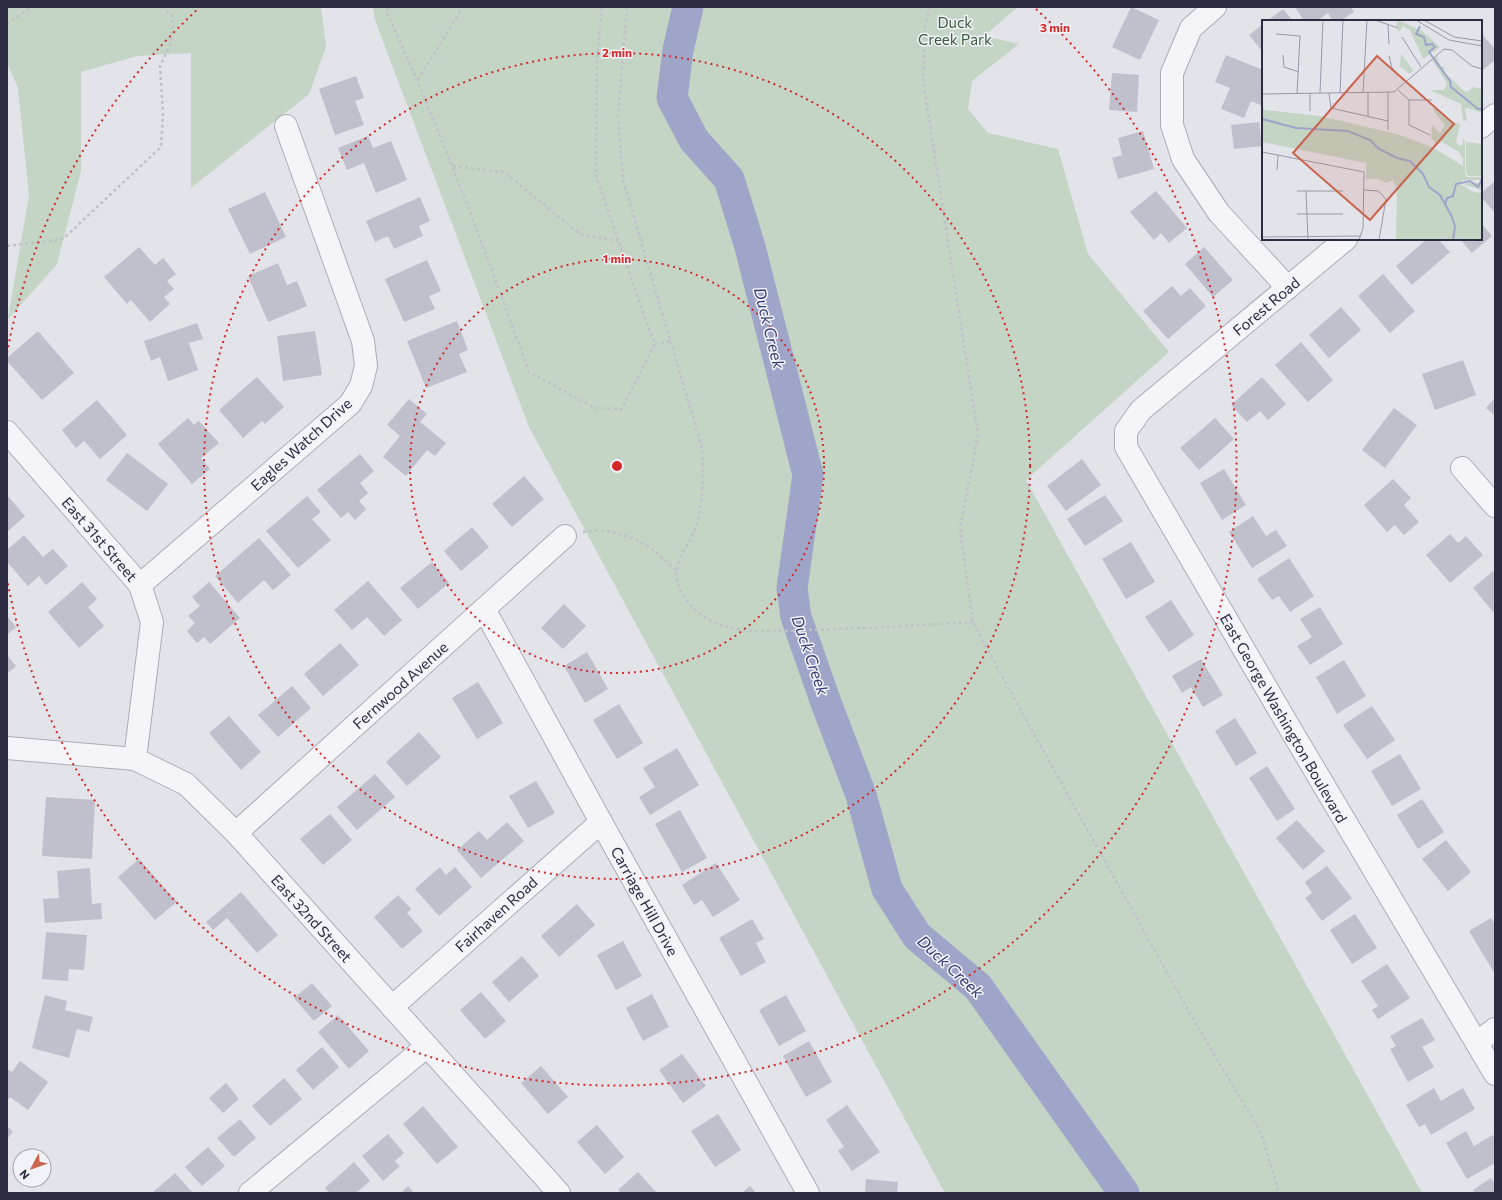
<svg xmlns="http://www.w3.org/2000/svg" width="1502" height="1200" viewBox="0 0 1502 1200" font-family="Commissioner,sans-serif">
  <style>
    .green { fill: #c4d4c5 }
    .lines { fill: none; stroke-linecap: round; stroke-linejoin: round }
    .river { stroke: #9fa5c9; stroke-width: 31 }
    .building { fill: #c0c0cd }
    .minor-casing { stroke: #acacb8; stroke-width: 24 }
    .path { stroke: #c0c1c9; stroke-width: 2.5; stroke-dasharray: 3 3; stroke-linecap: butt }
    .minor { stroke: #f5f5f9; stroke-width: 22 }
    .ring { fill: none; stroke: #d62828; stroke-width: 2; stroke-dasharray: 2 4 }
    .labels { text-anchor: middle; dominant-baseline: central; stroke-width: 3; stroke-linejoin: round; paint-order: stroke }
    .park-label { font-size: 15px; fill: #395d3e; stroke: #f2f3f8 }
    .street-label { font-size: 15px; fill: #2b2c42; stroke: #f2f3f8 }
    .water-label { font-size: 16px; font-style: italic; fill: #373d74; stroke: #f2f3f8 }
    .inset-river { fill: none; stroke: #9fa5c9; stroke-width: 2 }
    .inset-road { fill: none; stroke: #999aa7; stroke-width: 1 }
    .view { fill: #c9654e; fill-opacity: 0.15; stroke: #c9654e; stroke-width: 2 }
    .inset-edge { fill: none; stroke: #2b2c42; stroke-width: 2 }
    .centre { fill: #d62828; stroke: #f2f3f8; stroke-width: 2 }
    .ring-label { font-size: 12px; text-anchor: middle; font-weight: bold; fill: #d62828; stroke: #f2f3f8; stroke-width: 3; stroke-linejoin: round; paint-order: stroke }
  </style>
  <rect width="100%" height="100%" fill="#e3e3ea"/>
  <g class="green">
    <path d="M7,7H321L326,47L309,94L191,188V53L137,56L81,72V171L57,264L8,319L29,195L18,88L7,62Z"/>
    <path d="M373,7H1018L984,36L1019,44L972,81L968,109L988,133L1058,149L1088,254L1169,352L1026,480L1422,1193H945L529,427L375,20Z"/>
  </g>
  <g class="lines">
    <path class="river" d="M688,7L678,50L672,98L694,140L729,179L750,247L808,475L792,588L796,617L825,700L861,795L887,889L917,936L978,987L1124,1193"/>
  </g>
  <g class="building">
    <path d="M1131,7L1159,20L1140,60L1112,47Z"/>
    <path d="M1295,7H1351L1354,12L1340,21H1333L1328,13L1317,21H1304Z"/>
    <path d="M1283,9L1293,21H1267Z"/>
    <path d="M1263,24V50L1262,51L1249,35Z"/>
    <path d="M1481,33L1495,49V60L1481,72Z"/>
    <path d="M1226,55L1263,70V106L1251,101L1244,118L1221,109L1230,88L1215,82Z"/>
    <path d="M1112,73L1139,75L1137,112L1109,110Z"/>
    <path d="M356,76L364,98L355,101L364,125L335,135L319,89Z"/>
    <path d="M1259,122L1262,146L1234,149L1231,125Z"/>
    <path d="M1143,131L1154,169L1118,179L1112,158L1122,155L1118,138Z"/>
    <path d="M368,136L373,148L391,141L407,180L376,193L364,163L347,170L338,148Z"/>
    <path d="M1495,181V213L1481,197V193Z"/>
    <path d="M1156,191L1187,228L1169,243L1161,233L1154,240L1130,212Z"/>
    <path d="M265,192L286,237L250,254L228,209Z"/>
    <path d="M420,197L430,221L419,226L423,236L394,249L388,236L375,242L366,221Z"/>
    <path d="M1481,223L1492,236L1472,253L1460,239H1481Z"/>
    <path d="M1427,239H1438L1450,252L1412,285L1396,266Z"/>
    <path d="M139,247L155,265L163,258L176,274L167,281L174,289L164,297L170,304L150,322L131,300L127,304L104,277Z"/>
    <path d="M1204,247L1233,280L1213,297L1185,264Z"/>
    <path d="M427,260L441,291L429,296L435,309L404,322L385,279Z"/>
    <path d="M278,263L287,285L297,281L307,306L268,322L248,276Z"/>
    <path d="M1383,274L1415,311L1390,333L1358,296Z"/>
    <path d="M1172,286L1181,296L1190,288L1206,306L1168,339L1143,311Z"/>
    <path d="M1341,307L1361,330L1329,358L1309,335Z"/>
    <path d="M457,321L468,350L459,354L467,372L426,388L407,341Z"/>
    <path d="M197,323L203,339L189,343L198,370L168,381L160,357L151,361L144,341Z"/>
    <path d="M38,331L74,373L42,400L7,361V358Z"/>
    <path d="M315,331L322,375L283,381L277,336Z"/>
    <path d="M1301,342L1333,380L1308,402L1275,365Z"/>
    <path d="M1463,360L1476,395L1435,410L1422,374Z"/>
    <path d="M257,377L284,407L265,424L262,421L243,438L219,410Z"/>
    <path d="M1262,377L1286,404L1268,420L1260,411L1247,422L1231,405Z"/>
    <path d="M1495,398V416L1486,408Z"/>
    <path d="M409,399L427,414L420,422L446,443L435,456L427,450L406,476L383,457L400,436L387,425Z"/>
    <path d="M97,400L127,435L100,459L84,441L76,448L62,430Z"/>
    <path d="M1394,408L1417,425L1385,468L1362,450Z"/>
    <path d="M188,418L194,425L199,421L219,443L201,458L210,469L192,484L158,444Z"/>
    <path d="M1215,418L1234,439L1199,470L1180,448Z"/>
    <path d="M127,453L168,484L147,511L106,480Z"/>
    <path d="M360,454L374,471L360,483L368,493L359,501L366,509L355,520L348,512L341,518L317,490Z"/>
    <path d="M1082,459L1101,485L1066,511L1047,486Z"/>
    <path d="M1224,469L1246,505L1222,520L1200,483Z"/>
    <path d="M524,476L544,499L512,527L492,504Z"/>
    <path d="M1393,479L1411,498L1404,505L1419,522L1404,535L1395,525L1387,532L1364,505Z"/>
    <path d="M7,495L25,516L7,532Z"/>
    <path d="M1105,495L1123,521L1085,546L1067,519Z"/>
    <path d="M307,496L321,512L312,519L331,540L298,568L266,531Z"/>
    <path d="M1253,516L1266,536L1276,530L1287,546L1252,568L1229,532Z"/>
    <path d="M472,527L489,547L461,571L444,551Z"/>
    <path d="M1450,534L1458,543L1466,536L1483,555L1450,583L1426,555Z"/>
    <path d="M24,535L43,557L53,549L68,566L46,585L39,576L28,586L7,562V550Z"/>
    <path d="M259,538L291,575L273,590L264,580L238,603L215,576Z"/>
    <path d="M1131,542L1155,582L1126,599L1102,559Z"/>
    <path d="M1289,558L1314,596L1290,612L1279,596L1272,600L1257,579Z"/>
    <path d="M432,562L449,583L418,609L400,588Z"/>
    <path d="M1493,571L1495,573V614L1473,588Z"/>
    <path d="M368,581L402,620L384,636L367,617L352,630L334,610Z"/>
    <path d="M82,582L97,599L88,607L104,626L79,648L48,612Z"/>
    <path d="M209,582L240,618L210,644L204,637L197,643L187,631L195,623L188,616L200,606L192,597Z"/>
    <path d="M1171,600L1194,635L1169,652L1145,617Z"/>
    <path d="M564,604L586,626L563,649L541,628Z"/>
    <path d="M1320,607L1343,644L1310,665L1297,646L1312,637L1300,619Z"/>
    <path d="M7,616L16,627L7,635Z"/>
    <path d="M340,643L359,665L323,696L304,674Z"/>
    <path d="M587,652L608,689L585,703L564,666Z"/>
    <path d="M7,655L16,666L7,674Z"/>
    <path d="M1201,659L1223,695L1203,707L1191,687L1182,693L1172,676Z"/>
    <path d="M1344,660L1366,696L1337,714L1316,677Z"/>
    <path d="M478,682L503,723L477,739L452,698Z"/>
    <path d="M292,686L311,708L278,737L258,715Z"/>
    <path d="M619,704L643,743L617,759L593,720Z"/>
    <path d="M1372,706L1395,740L1367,759L1343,725Z"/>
    <path d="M229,716L261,752L241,770L209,733Z"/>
    <path d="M1235,718L1257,753L1236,766L1215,731Z"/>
    <path d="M419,732L441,757L407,786L386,762Z"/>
    <path d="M677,748L699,785L650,815L639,797L655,787L643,768Z"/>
    <path d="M1400,754L1421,789L1392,806L1371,771Z"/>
    <path d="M1267,766L1295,809L1277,821L1249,778Z"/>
    <path d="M375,774L395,797L357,830L337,807Z"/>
    <path d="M536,781L555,813L528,828L509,796Z"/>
    <path d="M46,797L95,800L92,859L42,856Z"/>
    <path d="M1422,799L1444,832L1418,849L1397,815Z"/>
    <path d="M680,810L707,858L682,872L655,824Z"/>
    <path d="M330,814L352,840L323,865L300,839Z"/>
    <path d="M1297,820L1325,851L1303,870L1276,838Z"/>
    <path d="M507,822L524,841L481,878L457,850L479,831L487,840Z"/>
    <path d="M1446,840L1471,872L1448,891L1422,859Z"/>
    <path d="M139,859L177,902L155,920L118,877Z"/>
    <path d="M716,863L740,900L713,917L702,900L694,905L682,885Z"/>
    <path d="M1327,866L1352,898L1322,921L1305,898L1312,893L1305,882Z"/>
    <path d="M440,867L446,875L455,867L472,887L439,916L415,889Z"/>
    <path d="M90,868L92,904L101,903L102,919L45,923L43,899L59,898L57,871Z"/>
    <path d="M241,892L278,935L257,953L227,918L213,930L206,922Z"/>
    <path d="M398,895L411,909L407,913L423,931L402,949L374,917Z"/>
    <path d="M577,904L595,925L559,957L541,936Z"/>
    <path d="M1355,914L1377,948L1352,964L1330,930Z"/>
    <path d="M1491,918L1495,924V974L1469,931Z"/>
    <path d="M752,919L764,939L756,943L766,962L741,976L719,938Z"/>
    <path d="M46,932L87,935L84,970L69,969L68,981L42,979Z"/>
    <path d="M623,941L642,976L616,990L597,955Z"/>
    <path d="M522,956L539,976L509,1002L492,982Z"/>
    <path d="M1387,964L1410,998L1378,1019L1372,1010L1378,1006L1361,981Z"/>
    <path d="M312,983L332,1006L314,1021L294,998Z"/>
    <path d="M481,992L506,1021L485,1039L460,1010Z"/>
    <path d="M652,994L669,1027L643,1041L626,1008Z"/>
    <path d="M45,995L67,1001L65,1010L93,1017L89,1032L77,1029L69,1058L32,1048Z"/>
    <path d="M786,995L806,1031L779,1046L759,1010Z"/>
    <path d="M338,1015L369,1051L349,1069L318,1032Z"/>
    <path d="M1422,1018L1435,1040L1422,1047L1434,1067L1408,1082L1390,1049L1396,1046L1390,1036Z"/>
    <path d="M809,1041L832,1082L806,1097L783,1056Z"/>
    <path d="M322,1047L339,1067L313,1090L296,1070Z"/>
    <path d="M682,1054L706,1086L683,1103L659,1070Z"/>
    <path d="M20,1061L48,1082L28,1110L10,1097L7,1101V1069L12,1072Z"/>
    <path d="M541,1066L568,1097L548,1114L521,1083Z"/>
    <path d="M284,1078L302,1099L270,1126L252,1106Z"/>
    <path d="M226,1083L239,1099L223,1113L209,1098Z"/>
    <path d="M1434,1088L1441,1101L1463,1088L1475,1109L1431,1135L1425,1124L1419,1127L1406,1105Z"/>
    <path d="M847,1105L880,1152L852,1171L838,1151L844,1147L826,1120Z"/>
    <path d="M423,1106L458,1147L437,1164L403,1124Z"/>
    <path d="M718,1114L741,1150L715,1167L691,1131Z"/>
    <path d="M240,1119L256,1138L234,1157L217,1138Z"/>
    <path d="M597,1125L624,1157L605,1174L577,1142Z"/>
    <path d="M7,1126L13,1132L7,1139Z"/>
    <path d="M1466,1131L1474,1146L1493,1135L1495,1139V1163L1467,1179L1446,1143Z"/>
    <path d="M388,1134L404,1153L395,1161L400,1166L383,1181L362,1156Z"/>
    <path d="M208,1147L225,1166L202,1186L185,1167Z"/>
    <path d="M354,1162L370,1181L356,1193H329L325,1188Z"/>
    <path d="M638,1172L657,1193H621L618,1190Z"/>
    <path d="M175,1173L192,1192L191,1193H152Z"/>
    <path d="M1491,1178L1495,1184V1193H1476L1473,1190Z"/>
    <path d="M866,1179L898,1182L897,1193H865Z"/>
    <path d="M408,1186L414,1193H401Z"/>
    <path d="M750,1186L756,1193H742Z"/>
  </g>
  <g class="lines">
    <defs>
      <g id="minor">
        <path d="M1215,7L1191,28L1172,73V125L1183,159L1219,213L1288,288"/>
        <path d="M1481,127L1495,115"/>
        <path d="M1346,239L1141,410L1126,431V447L1288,725L1495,1074"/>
        <path d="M7,432L140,585L152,622L135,759"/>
        <path d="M1462,468L1495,506"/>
        <path d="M140,585L350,404L361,386L366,366L363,341L286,126"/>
        <path d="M484,609L601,822L808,1193"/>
        <path d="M7,748L135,759L186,784L236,833L559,1193"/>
        <path d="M236,833L565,536"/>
        <path d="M392,1007L601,822"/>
        <path d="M1477,1043L1495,1029"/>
        <path d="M250,1193L427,1046"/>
      </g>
    </defs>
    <use href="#minor" class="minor-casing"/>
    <g class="path">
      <path d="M388,7L387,13C441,130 485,251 529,372L595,408L622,409L655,344"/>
      <path d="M602,7L597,59L596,176L647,324L655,344"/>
      <path d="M627,7L618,116L623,180L702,448C703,479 705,509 691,538C685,550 674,565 677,580C681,602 703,620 724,626C751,634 779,631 806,630C862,629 917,625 973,622"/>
      <path d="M929,7L925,28L923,80L978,435L960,529L973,622L1010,691L1193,1019L1261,1133L1279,1193"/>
      <path d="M7,24L31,7"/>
      <path d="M418,80L459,13L460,7"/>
      <path d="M453,166L504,172L580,234L618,241"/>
      <path d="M7,246L63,239L161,147L163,114L160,66L171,43L173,17L163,7"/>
      <path d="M655,344L671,341"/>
      <path d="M583,532C605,527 634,536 652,549C660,555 668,563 676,570"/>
    </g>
    <use href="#minor" class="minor"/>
  </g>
  <g class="ring">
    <circle cx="617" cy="466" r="207"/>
    <circle cx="617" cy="466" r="413"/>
    <path d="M7 353A620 620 0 0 1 198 9M1036 9A620 620 0 1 1 7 579"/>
  </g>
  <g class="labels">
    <g class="park-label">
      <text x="955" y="22">Duck<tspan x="955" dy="17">Creek Park</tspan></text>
    </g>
    <g class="street-label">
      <text transform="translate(1266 306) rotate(-40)">Forest Road</text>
      <text transform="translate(301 444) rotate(-42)">Eagles Watch Drive</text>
      <text transform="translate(100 539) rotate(49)">East 31st Street</text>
      <text transform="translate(400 685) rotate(-42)">Fernwood Avenue</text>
      <text transform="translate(1284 718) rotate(60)">East George Washington Boulevard</text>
      <text transform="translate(645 901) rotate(61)">Carriage Hill Drive</text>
      <text transform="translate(496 914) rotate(-42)">Fairhaven Road</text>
      <text transform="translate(312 918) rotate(48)">East 32nd Street</text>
    </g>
    <g class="water-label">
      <text transform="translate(770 328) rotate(76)">Duck Creek</text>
      <text transform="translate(811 655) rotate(71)">Duck Creek</text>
      <text transform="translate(951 966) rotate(43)">Duck Creek</text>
    </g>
  </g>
  <g transform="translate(1262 20)">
    <rect width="220" height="220" fill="#e3e3ea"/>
    <path d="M136,0L160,11L178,27L161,39L148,10L141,6L137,12L134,6ZM139,34L151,50L148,54L138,46ZM175,36L178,46L183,47L181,51L202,71L206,72L211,67L220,69V100V93L205,88H203L205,101L201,100L199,84L168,70H182L185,63L170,40ZM0,86L3,90L58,96L135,114L170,127L201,146V139L197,132L180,122L175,125L169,118L170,105L178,113L183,105L172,92L171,86L186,100L198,104L194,122L198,126L201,124V118L203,121V154L205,157H220V160H200L198,164L211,172L220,173V220H134L135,165L133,167L131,160L124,163L115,159H104V143L0,122ZM204,122L220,124V156H206L204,152ZM211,162L220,164V170L201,164Z" fill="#c4d4c5"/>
    <path class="inset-river" d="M158,6L154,14L162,17L164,25L170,24L173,27L167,32L188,61L189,67L216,89H220M0,99L34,108L86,111L108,120L117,129L135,138L148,141L161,154L167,167L178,175L189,195L193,206L191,220M183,185L185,178L191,176L194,164L208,161L216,167L220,159"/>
    <path class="inset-road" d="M113,0L136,8M154,0L187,20L220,26M162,0L192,17L220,21M126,5L127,24M14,14L38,16L35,74M140,17L159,47M21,35L22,47L37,52M127,36L130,48L144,62M136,70L147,80H170M106,72V96M126,72V110M58,73L61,0M67,73L69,88L126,101M78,73L81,0M101,73L105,0M0,74L132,72L182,29L190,30L210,46L220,49M147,80V105L168,115M48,91V73M0,132L102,152L101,208L97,220M15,150L16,135M102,170L116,171L124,179L117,220M35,171H81M44,171L46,220M35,194H81M0,217L99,216"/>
    <path class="view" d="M115,36L192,104L108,200L31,133Z"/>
    <rect width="220" height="220" class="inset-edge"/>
  </g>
  <circle cx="617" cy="466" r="6" class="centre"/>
  <g class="ring-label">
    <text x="1055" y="32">3 min</text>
    <text x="617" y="57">2 min</text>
    <text x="617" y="263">1 min</text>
  </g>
  <rect width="1502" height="1200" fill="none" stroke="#2b2c42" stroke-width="16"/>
  <g transform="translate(32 1168) rotate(229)"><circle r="19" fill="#f2f3f8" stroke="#a2a3af"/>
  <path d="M0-3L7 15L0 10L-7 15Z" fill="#c9654e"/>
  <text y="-6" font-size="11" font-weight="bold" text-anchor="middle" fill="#2b2c42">N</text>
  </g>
</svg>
